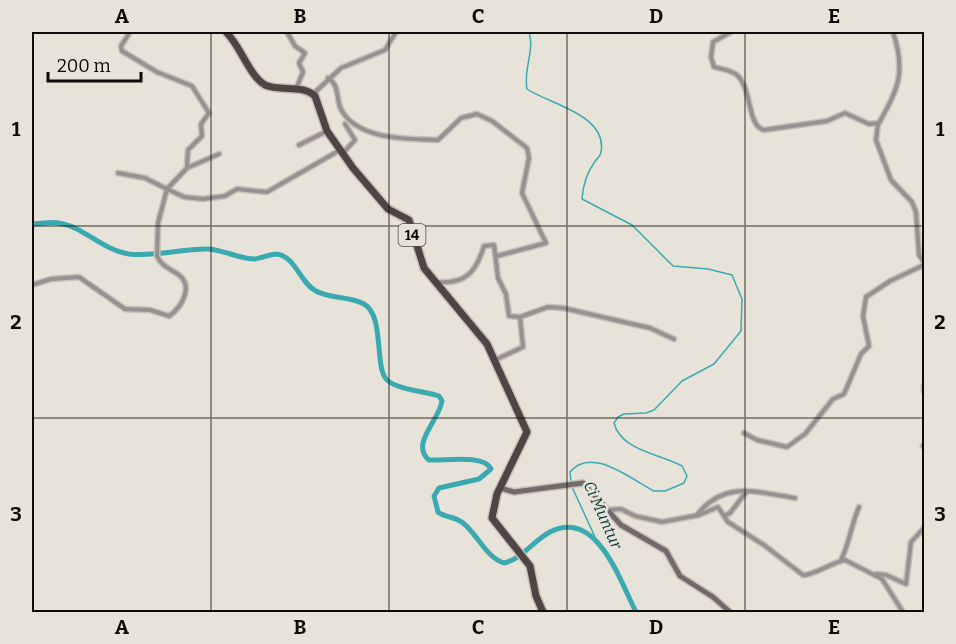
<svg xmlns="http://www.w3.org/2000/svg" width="956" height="644" viewBox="0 0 956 644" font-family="Bitter,serif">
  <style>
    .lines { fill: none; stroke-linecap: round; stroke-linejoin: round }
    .stream { stroke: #3ba9b0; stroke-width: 1.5 }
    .river { stroke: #3ba9b0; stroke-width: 5 }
    .minor-casing { stroke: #c5c1b8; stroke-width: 7 }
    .secondary-casing { stroke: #c5c1b8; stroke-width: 8 }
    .trunk-casing { stroke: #c5c1b8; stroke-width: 10 }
    .minor { stroke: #979191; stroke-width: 4 }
    .secondary { stroke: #726a6a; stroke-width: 5 }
    .trunk { stroke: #4d4444; stroke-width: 7 }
    .grid { fill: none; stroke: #0e0c09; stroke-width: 1.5; stroke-opacity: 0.55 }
    .labels { text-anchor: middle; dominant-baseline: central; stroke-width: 5; stroke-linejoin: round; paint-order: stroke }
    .shield { fill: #e8e3d9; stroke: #4f4c47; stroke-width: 1.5 }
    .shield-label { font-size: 14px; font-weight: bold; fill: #0e0c09 }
    .water-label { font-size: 16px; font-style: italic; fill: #03383b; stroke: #e8e3d9 }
    .neatline { fill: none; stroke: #0e0c09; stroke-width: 2 }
    .grid-label { font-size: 20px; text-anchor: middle; font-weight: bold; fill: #0e0c09 }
  </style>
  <rect width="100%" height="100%" fill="#e8e3d9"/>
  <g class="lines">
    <g class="stream">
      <path d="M529,32C535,51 523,69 527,89C549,104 608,115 601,152C601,156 596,159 594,163C586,174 583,186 582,199L632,225L673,266L708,269L732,275L742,299L741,331L714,364L682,381L654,410L646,413L624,414L618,417L614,423C621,451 661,454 682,466L687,476L684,483L665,491H654C629,478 591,446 570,472L571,482"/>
      <path d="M572,487L595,537"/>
    </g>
    <path class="river" d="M32,224C40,224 50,221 59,223C84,227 102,250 129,254C154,257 181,249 206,249C223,249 238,259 255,259C262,258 270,254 277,254C296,257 300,283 316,291C330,299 350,296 364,304C385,316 374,368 387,380C398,390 424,391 439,396L442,401C439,421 410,444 429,460C445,461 484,454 491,469L479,479L439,488L434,496L438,512C445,518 455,516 463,523C478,535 486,557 504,563C522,559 534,540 550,532C597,508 620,581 636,612"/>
    <defs>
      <g id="minor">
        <path d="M130,32L121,46L122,51L157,72L192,86L209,113L201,124L202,136L188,150L187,168"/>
        <path d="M287,32L295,46L305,53L299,63L303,72L296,89"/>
        <path d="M731,32L713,42L711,57L714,67C721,69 731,70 737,75C752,88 747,126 764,130L827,121L845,113L869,124L879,123C899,87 906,72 893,32"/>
        <path d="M328,78C341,86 335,100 342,111C359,140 408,139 438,140L461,118L477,114L492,121L527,148L529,158L522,193L546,243L497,256"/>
        <path d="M313,94L341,68L385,50L396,32"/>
        <path d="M878,124L876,140L891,180L912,202L916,212L919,255L924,262"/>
        <path d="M299,145L327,131"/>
        <path d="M343,153L355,140L345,124"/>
        <path d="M118,173L145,178L167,189L187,168L219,154"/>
        <path d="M438,282C466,284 476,272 484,246L494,245L498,278L506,294L509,316L520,317L548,307L563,308L650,328L674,339"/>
        <path d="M32,285L51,279L79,277L125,309L150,310L169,316C181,308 194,287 179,275C170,268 162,267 157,256L158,223L167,189L184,197L203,199L225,196L237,189L267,192L340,150"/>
        <path d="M495,360L523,347L520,317"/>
        <path d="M924,386V391"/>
        <path d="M744,433L757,440L787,447L805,434L833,399L844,394L861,354L869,346L863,316L866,297L890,281L924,265"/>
        <path d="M923,446L924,445"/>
        <path d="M607,510L621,509L635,516L662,522L699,515L718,507L728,522L764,545L803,575C812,576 833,562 845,560L882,579L903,612"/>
        <path d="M697,515C724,480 756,492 795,498"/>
        <path d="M724,516L730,513L747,491"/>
        <path d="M841,560C850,542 851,525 859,507"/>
        <path d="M876,574L886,575L906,584L911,542L924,528"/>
      </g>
      <path id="secondary" d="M500,488L514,492L583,483L621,525L666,551L680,576L713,597L730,612"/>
      <path id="trunk" d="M226,32C240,45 250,77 265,85C281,92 302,84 315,96L327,131L353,168L388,209L409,220L424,268L487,344L527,432L497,494L492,518L530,566L536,596L543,612"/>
    </defs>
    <use href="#minor" class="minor-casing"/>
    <use href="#secondary" class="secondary-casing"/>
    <use href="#trunk" class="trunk-casing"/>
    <use href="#minor" class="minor"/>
    <use href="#secondary" class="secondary"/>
    <use href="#trunk" class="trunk"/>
  </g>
  <path class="grid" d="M211,32V612M389,32V612M567,32V612M745,32V612M32,226H924M32,418H924"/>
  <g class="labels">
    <rect class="shield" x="398.5" y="224" width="27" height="22" rx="4.5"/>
    <g class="shield-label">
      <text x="412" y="235">14</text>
    </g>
    <g class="water-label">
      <text transform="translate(603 515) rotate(66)">Ci Muntur</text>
    </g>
  </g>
  <rect width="956" height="644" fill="none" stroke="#e8e3d9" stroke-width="66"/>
  <path d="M48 72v9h93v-9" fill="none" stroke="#0e0c09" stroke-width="3"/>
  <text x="57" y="72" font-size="18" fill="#0e0c09" stroke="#e8e3d9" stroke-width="4.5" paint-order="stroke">200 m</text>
  <rect x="33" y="33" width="890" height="578" class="neatline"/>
  <g class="grid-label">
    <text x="122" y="23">A</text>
    <text x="300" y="23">B</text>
    <text x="478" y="23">C</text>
    <text x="656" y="23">D</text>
    <text x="834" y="23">E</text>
    <text x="16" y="136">1</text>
    <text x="940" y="136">1</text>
    <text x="16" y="329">2</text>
    <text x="940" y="329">2</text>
    <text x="16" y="521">3</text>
    <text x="940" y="521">3</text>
    <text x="122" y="634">A</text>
    <text x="300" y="634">B</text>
    <text x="478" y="634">C</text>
    <text x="656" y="634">D</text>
    <text x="834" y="634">E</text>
  </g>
</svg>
